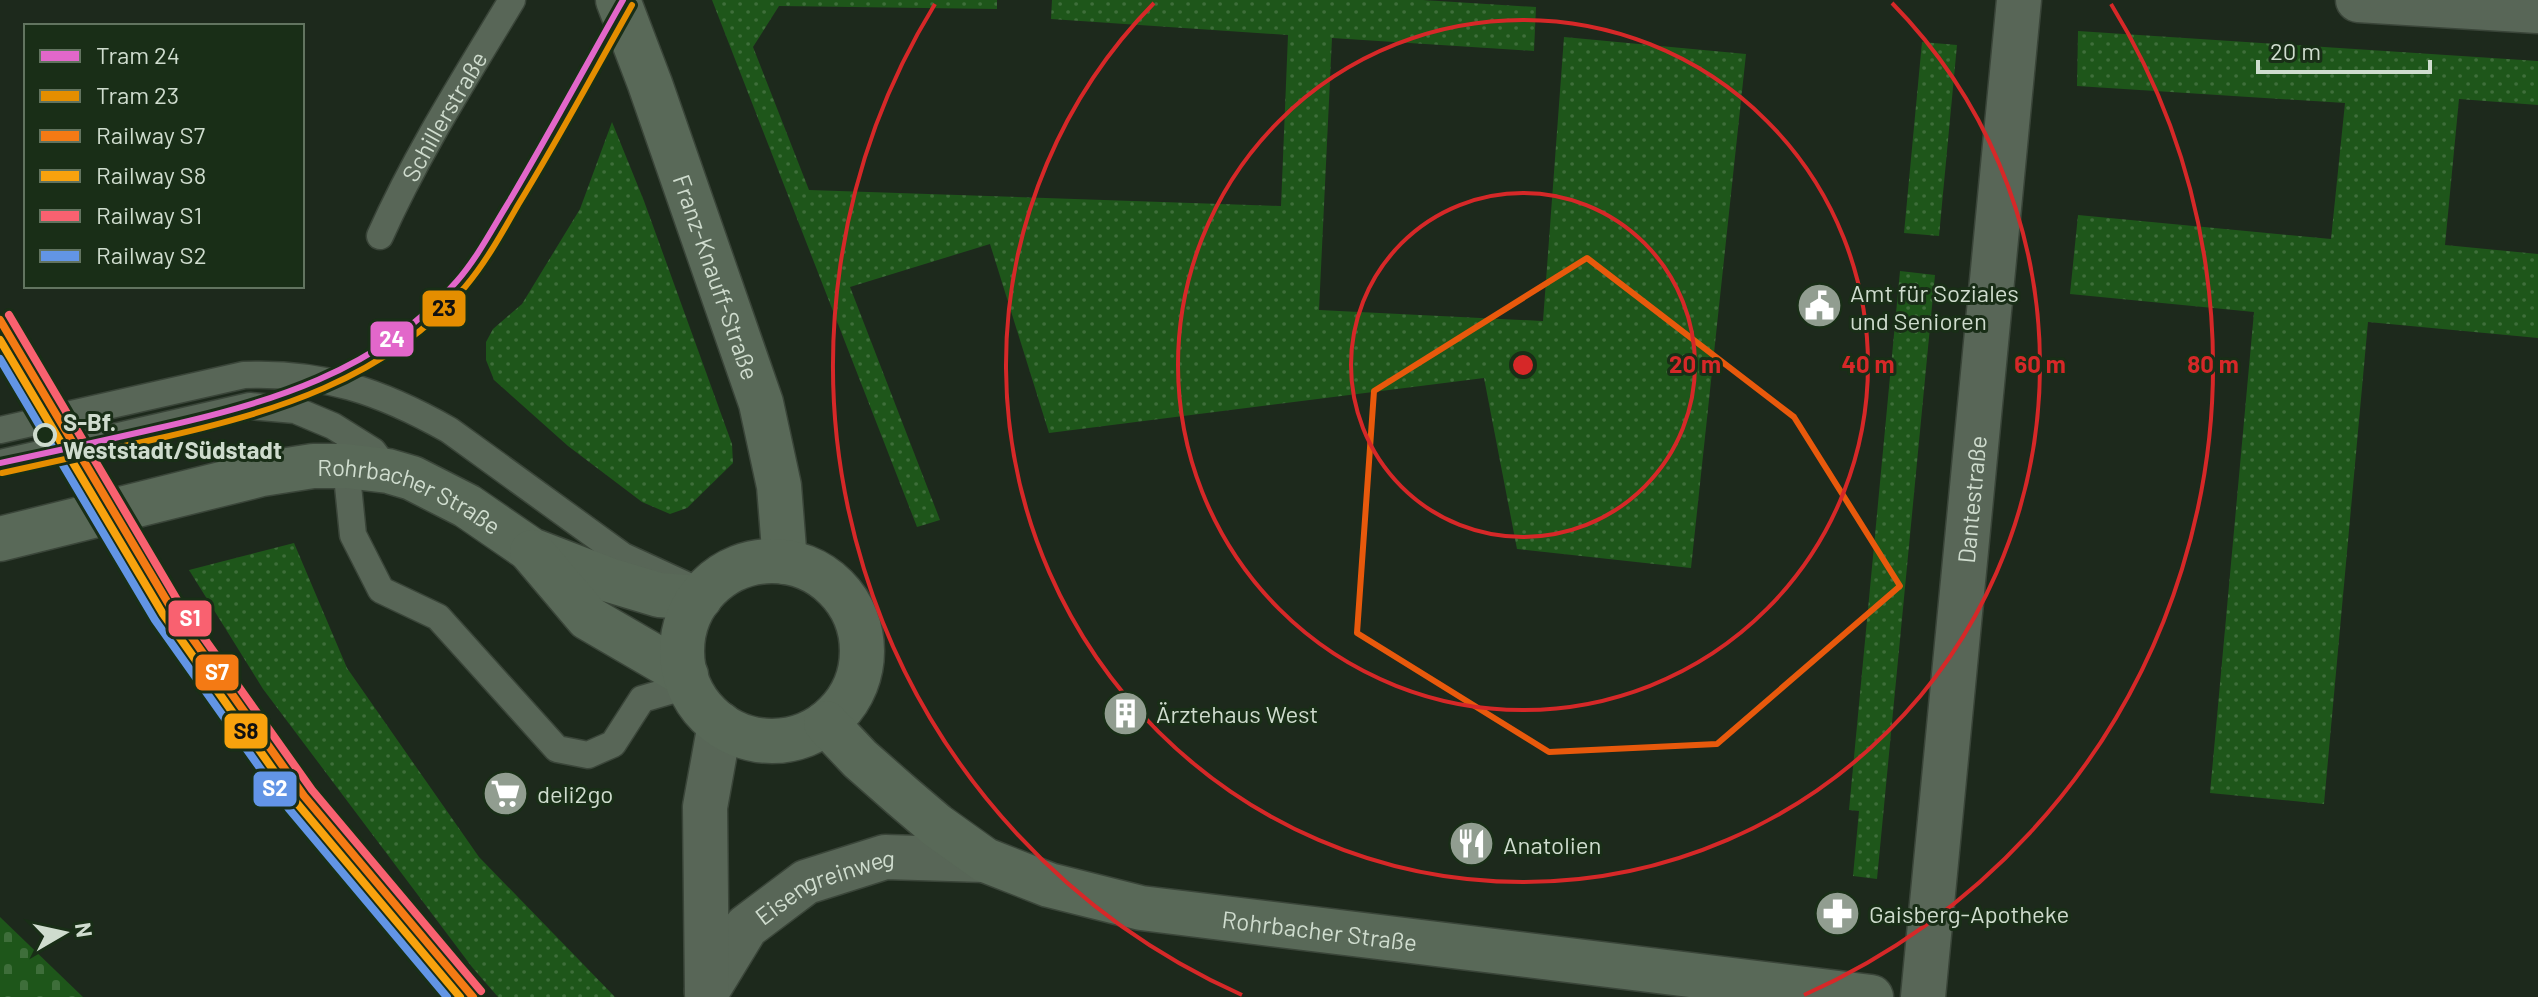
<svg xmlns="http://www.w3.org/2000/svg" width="2538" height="997" viewBox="0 0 2538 997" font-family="Barlow,sans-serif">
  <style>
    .green { fill: url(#green-dots) }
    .cemetery { fill: url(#cemetery-stones) }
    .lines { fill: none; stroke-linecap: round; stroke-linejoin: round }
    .service-casing { stroke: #3a4539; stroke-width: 29 }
    .minor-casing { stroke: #3a4539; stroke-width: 47 }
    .secondary-casing { stroke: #3a4539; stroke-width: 47 }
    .service { stroke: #586657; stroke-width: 26 }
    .minor { stroke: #586657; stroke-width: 44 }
    .secondary { stroke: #596958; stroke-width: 44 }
    .rail-1-casing { stroke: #192e17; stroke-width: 14 }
    .rail-2-casing { stroke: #192e17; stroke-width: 14 }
    .rail-3-casing { stroke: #192e17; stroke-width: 14 }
    .rail-4-casing { stroke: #192e17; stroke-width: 14 }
    .rail-1 { stroke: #f47a14; stroke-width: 8 }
    .rail-2 { stroke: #f8a20d; stroke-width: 8 }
    .rail-3 { stroke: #f96170; stroke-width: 8 }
    .rail-4 { stroke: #6295e5; stroke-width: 8 }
    .tram-1-casing { stroke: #192e17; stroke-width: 12 }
    .tram-2-casing { stroke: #192e17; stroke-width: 12 }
    .tram-1 { stroke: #e267ca; stroke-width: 6 }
    .tram-2 { stroke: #e48e00; stroke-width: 6 }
    .marked { fill: none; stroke: #e8590c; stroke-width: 6; stroke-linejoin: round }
    .ring { fill: none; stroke: #d62828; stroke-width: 4 }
    .stop-dot { fill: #192e17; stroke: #cfdcce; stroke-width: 4 }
    .labels { text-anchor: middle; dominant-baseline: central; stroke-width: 6; stroke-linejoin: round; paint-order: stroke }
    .street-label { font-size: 24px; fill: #cfdcce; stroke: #192e17 }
    .poi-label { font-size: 24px; fill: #cfdcce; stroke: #192e17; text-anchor: start }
    .stop-label { font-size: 24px; font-weight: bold; fill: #cfdcce; stroke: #192e17; text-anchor: start }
    .centre { fill: #d62828; stroke: #192e17; stroke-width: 4 }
    .ring-label { font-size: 24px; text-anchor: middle; font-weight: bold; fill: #d62828; stroke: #192e17; stroke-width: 6; stroke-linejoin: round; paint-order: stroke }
    .line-badge { stroke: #192e17; stroke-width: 3 }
    .badge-label { font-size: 22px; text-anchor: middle; font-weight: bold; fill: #fff }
    .pale-badge-label { font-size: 22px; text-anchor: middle; font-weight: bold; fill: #111 }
  </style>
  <defs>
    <pattern id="green-dots" width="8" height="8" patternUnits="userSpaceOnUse" patternTransform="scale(2)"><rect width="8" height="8" fill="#1e561a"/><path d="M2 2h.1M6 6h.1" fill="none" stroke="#3e6e3a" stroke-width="1.8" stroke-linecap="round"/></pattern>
    <pattern id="cemetery-stones" width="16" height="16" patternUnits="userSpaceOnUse" patternTransform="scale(2)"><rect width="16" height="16" fill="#1e561a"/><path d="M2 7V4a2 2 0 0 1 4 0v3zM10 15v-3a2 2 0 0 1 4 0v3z" fill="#3e6e3a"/></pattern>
  </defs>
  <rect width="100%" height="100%" fill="#1d291c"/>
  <g class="green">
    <path d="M712,0H997V9L779,6L753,47L809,190L1281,206L1288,35L1051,19L1052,0H1423L1536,7L1534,51L1332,38L1319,310L1543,321L1564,37L1746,54L1691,568L1517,549L1484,378L1049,433L990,244L850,287L940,520L917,527Z"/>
    <path d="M2078,31L2538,61V105L2459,99L2445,245L2538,254V338L2368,322L2324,804L2210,793L2254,312L2070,294L2078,215L2331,239L2345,103L2077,86Z"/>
    <path d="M1922,42L1957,45L1939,236L1904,233Z"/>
    <path d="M612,122L644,201L732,444L733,463L687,508L670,514L642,502L568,446L494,380L486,360V342L493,329L522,304L580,209Z"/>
    <path d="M1900,271L1935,275L1877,879L1853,876L1859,811L1849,810Z"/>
    <path d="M294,543L347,668L479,857L615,997H498L472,967L263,689L189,570Z"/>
  </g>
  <path class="cemetery" d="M0,917L83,997H0Z"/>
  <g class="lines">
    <defs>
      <g id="service">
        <path id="s1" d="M380,236C417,153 465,78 512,0"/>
        <path d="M0,430L244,375C323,372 380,391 449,430L623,556L686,585"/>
        <path d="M0,463L250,406L295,410L333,426L373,451L388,471"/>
        <path d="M346,466L353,535L381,590L438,617L557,749L588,755L613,744L642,699L690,685"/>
      </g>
      <g id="minor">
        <path d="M2358,0L2538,11"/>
        <path id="s2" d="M707,991L746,927L806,882L885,857L985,860"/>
        <path d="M707,993L705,807L720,724"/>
        <path id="s3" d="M1923,997L2019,0"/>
      </g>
      <g id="secondary">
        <path id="s4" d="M618,0L650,84L761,403L779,486L785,562"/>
        <path id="s5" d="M0,539L262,474L313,466H346L388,471L412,478L467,506L531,550L609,580L659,595L700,598"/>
        <path d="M532,552L588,618L686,675"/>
        <circle cx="772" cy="651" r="90"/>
        <path id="s6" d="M826,723L860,759L902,796L936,825L985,860L1049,885L1141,908L1871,997"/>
      </g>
    </defs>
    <use href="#service" class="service-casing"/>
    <use href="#minor" class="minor-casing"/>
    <use href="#secondary" class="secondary-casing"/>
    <use href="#service" class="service"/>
    <use href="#minor" class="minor"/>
    <use href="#secondary" class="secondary"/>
    <defs>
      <path id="rail-1" d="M0,320L171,608L304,796L473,997"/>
      <path id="rail-2" d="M0,340L163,614L296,802L460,997"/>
      <path id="rail-3" d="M9,315L179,603L312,790L481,991"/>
      <path id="rail-4" d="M0,359L155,620L289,809L447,997"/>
    </defs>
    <use href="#rail-1" class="rail-1-casing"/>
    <use href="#rail-2" class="rail-2-casing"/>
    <use href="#rail-3" class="rail-3-casing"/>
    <use href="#rail-4" class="rail-4-casing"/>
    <use href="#rail-1" class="rail-1"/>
    <use href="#rail-2" class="rail-2"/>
    <use href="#rail-3" class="rail-3"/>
    <use href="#rail-4" class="rail-4"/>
    <defs>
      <path id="tram-1" d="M0,463C51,452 102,441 154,429C266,404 379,372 457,281C478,257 493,227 510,200C549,134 585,67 623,0"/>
      <path id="tram-2" d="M2,473C53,462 105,450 156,439C271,413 386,380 465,287C486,262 502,233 518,205C558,140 594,72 632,5"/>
    </defs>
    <use href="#tram-1" class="tram-1-casing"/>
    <use href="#tram-2" class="tram-2-casing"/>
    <use href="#tram-1" class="tram-1"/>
    <use href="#tram-2" class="tram-2"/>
  </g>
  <path class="marked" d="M1587,258L1794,417L1900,586L1717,744L1549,752L1357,633L1374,391Z"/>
  <g class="ring">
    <circle cx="1523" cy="365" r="172"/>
    <circle cx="1523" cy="365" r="345"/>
    <path d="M1892 3A517 517 0 1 1 1154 3"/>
    <path d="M1242 995A690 690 0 0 1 935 4M2111 4A690 690 0 0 1 1804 995"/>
  </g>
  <defs>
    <symbol id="civic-disc" viewBox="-11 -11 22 22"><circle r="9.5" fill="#919d90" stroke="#192e17"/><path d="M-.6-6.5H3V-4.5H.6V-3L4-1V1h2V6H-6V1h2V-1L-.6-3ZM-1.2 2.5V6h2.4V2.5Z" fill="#fff"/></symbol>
    <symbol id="building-disc" viewBox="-11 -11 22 22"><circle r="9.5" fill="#919d90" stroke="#192e17"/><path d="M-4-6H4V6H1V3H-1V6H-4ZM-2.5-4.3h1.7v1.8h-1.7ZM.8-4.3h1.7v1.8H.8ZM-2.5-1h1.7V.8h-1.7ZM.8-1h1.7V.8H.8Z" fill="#fff"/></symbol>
    <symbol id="supermarket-disc" viewBox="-11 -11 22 22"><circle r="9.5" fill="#919d90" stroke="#192e17"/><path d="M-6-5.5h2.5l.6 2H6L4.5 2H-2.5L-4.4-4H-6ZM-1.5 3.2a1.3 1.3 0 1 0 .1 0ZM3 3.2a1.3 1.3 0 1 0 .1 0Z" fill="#fff"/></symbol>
    <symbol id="restaurant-disc" viewBox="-11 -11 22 22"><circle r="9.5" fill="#919d90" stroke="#192e17"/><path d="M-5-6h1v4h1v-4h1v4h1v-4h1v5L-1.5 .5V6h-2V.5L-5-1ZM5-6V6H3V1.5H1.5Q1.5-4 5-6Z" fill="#fff"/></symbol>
    <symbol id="pharmacy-disc" viewBox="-11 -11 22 22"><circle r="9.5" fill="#919d90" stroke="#192e17"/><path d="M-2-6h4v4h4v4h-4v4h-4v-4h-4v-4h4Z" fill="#fff"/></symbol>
  </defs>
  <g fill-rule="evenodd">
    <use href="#civic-disc" x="1794" y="280" width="51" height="51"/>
    <use href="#building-disc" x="1100" y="688" width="51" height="51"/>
    <use href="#supermarket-disc" x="480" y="768" width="51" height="51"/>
    <use href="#restaurant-disc" x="1446" y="818" width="51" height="51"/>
    <use href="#pharmacy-disc" x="1812" y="888" width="51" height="51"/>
  </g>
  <circle class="stop-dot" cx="45" cy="435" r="10"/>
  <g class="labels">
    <g class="street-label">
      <text stroke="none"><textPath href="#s1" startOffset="136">Schillerstraße</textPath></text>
      <text stroke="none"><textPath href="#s4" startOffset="294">Franz-Knauff-Straße</textPath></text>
      <text stroke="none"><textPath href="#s3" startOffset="500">Dantestraße</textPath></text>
      <text stroke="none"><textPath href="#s5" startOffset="424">Rohrbacher Straße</textPath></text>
      <text stroke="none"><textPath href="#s2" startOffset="166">Eisengreinweg</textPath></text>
      <text stroke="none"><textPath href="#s6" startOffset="554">Rohrbacher Straße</textPath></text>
    </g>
    <g class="poi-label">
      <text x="1850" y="292">Amt für Soziales<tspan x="1850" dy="28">und Senioren</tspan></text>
      <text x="1156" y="713">Ärztehaus West</text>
      <text x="537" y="793">deli2go</text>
      <text x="1503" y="844">Anatolien</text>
      <text x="1869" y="913">Gaisberg-Apotheke</text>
    </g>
    <g class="stop-label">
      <text x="63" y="421">S-Bf.<tspan x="63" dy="28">Weststadt/Südstadt</tspan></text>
    </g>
  </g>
  <circle cx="1523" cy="365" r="12" class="centre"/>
  <g class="ring-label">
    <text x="1695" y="373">20 m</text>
    <text x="1868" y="373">40 m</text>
    <text x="2040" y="373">60 m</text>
    <text x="2213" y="373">80 m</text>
  </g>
  <g class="line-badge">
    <rect x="421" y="289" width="46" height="39" rx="8" fill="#e48e00"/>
    <rect x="369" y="320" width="46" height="38" rx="8" fill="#e267ca"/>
    <rect x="167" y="599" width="46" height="39" rx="8" fill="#f96170"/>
    <rect x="194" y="653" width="46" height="39" rx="8" fill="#f47a14"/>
    <rect x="223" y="712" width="46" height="38" rx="8" fill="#f8a20d"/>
    <rect x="252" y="770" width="46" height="38" rx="8" fill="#6295e5"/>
  </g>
  <g class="badge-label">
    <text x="392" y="347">24</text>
    <text x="190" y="626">S1</text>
    <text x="217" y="680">S7</text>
    <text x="275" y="796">S2</text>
  </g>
  <g class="pale-badge-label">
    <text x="444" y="316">23</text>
    <text x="246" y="739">S8</text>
  </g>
  <rect x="24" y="24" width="280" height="264" fill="#192e17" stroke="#627460" stroke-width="2"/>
  <rect x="40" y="50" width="40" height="12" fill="#e267ca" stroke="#627460" stroke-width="2"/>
  <text x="96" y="64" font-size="24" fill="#cfdcce">Tram 24</text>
  <rect x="40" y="90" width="40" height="12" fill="#e48e00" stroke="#627460" stroke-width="2"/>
  <text x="96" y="104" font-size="24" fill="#cfdcce">Tram 23</text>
  <rect x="40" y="130" width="40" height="12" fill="#f47a14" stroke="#627460" stroke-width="2"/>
  <text x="96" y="144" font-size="24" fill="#cfdcce">Railway S7</text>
  <rect x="40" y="170" width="40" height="12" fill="#f8a20d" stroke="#627460" stroke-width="2"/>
  <text x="96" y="184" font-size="24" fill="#cfdcce">Railway S8</text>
  <rect x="40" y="210" width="40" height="12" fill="#f96170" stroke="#627460" stroke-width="2"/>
  <text x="96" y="224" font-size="24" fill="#cfdcce">Railway S1</text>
  <rect x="40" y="250" width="40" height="12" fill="#6295e5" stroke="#627460" stroke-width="2"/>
  <text x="96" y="264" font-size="24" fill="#cfdcce">Railway S2</text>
  <g transform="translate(64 933) rotate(81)" stroke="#192e17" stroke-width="6" paint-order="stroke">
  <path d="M0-6L14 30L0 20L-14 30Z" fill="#cfdcce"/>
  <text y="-12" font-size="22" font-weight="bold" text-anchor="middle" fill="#cfdcce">N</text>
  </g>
  <path d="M2258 60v12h172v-12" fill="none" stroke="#cfdcce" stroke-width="4"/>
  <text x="2270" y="60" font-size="24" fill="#cfdcce" stroke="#192e17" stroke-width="6" paint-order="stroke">20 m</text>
</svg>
